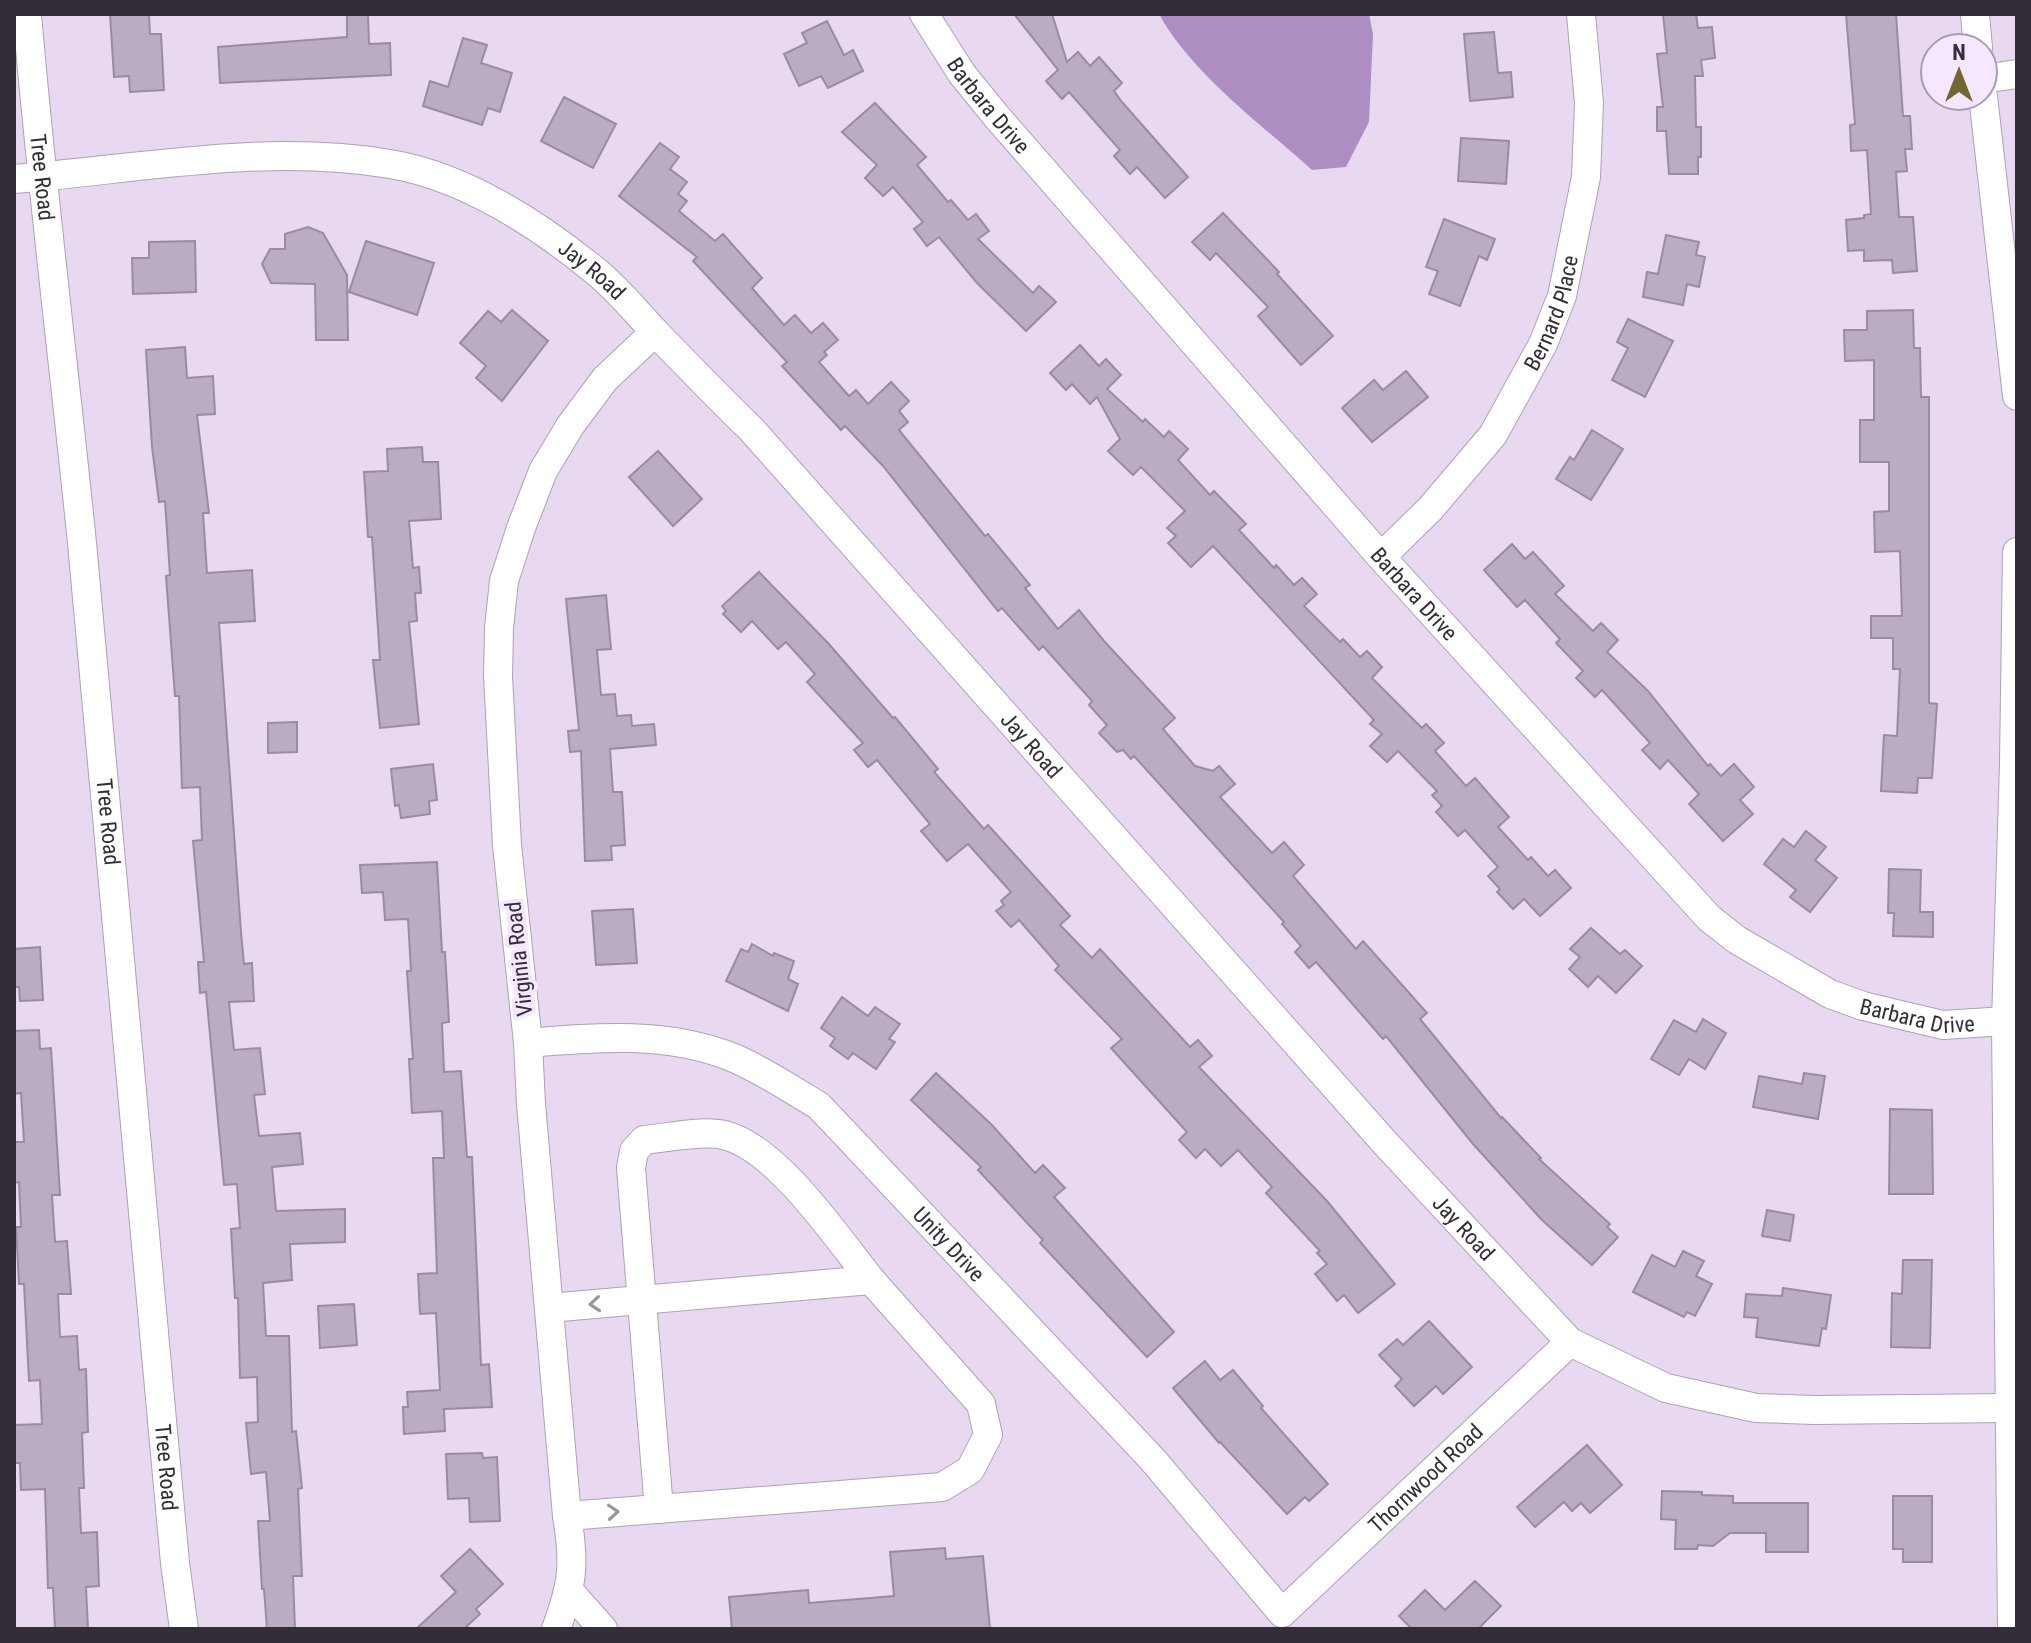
<svg xmlns="http://www.w3.org/2000/svg" width="2031" height="1643" viewBox="0 0 2031 1643" font-family="'Roboto Condensed',sans-serif">
  <style>
    .forest { fill: #ae8dc2 }
    .building { fill: #baacc3; stroke: #998ca2; stroke-width: 2 }
    .lines { fill: none; stroke-linecap: round; stroke-linejoin: round }
    .minor-casing { stroke: #aea0b7; stroke-width: 30 }
    .minor { stroke: #fff; stroke-width: 28 }
    .oneway { stroke: #98969a }
    .labels { text-anchor: middle; dominant-baseline: central; stroke-width: 8; stroke-linejoin: round; paint-order: stroke }
    .street-label { font-size: 22px; fill: #322d36; stroke: #f5e7ff }
  </style>
  <rect width="100%" height="100%" fill="#e8d9f1"/>
  <path class="forest" d="M1159,14H1369L1373,34L1369,122L1346,167L1312,170C1261,124 1192,74 1159,14Z"/>
  <g class="building">
    <path d="M110,14H149L150,34H161L164,90L130,92L129,76L114,77Z"/>
    <path d="M347,14H368L369,44L390,43L391,75L220,83L218,47L347,37Z"/>
    <path d="M1014,14H1052L1067,62L1078,52L1090,66L1099,57L1122,83L1114,91L1122,102L1188,177L1165,198L1137,167L1130,174L1114,156L1120,150L1069,92L1062,99L1046,81L1058,70Z"/>
    <path d="M1663,14H1696L1698,28L1712,27L1715,58L1701,60L1703,76H1695L1696,127H1701V157H1698V174H1669L1666,131H1657V107H1663L1657,54L1667,53Z"/>
    <path d="M1846,14H1896L1903,116H1910L1912,149H1905L1907,171L1896,172L1899,217H1913L1917,271L1893,273L1892,260L1864,261V250L1848,251L1846,220L1864,218V215L1871,214L1867,150L1851,151L1850,125L1855,124Z"/>
    <path d="M827,21L844,55L853,50L863,71L828,88L821,76L799,86L784,54L807,43L802,33Z"/>
    <path d="M1494,32L1498,73L1511,72L1513,97L1470,101L1464,34Z"/>
    <path d="M463,38L487,45L481,63L512,73L500,112L488,108L482,125L423,106L430,81L448,87Z"/>
    <path d="M564,97L616,124L593,168L541,141Z"/>
    <path d="M875,103L926,157L917,165L948,202L951,200L968,220L976,214L989,231L978,239L1033,293L1039,286L1056,302L1026,331L977,283L939,237L927,246L914,229L923,222L893,187L883,196L865,178L877,165L842,132Z"/>
    <path d="M1461,138L1509,141L1506,184L1458,181Z"/>
    <path d="M660,143L679,157L670,169L687,182L678,194L687,201L679,211L715,241L723,234L762,278L752,288L784,325L795,315L811,333L823,323L838,340L824,352L827,355L819,362L849,396L856,390L868,404L891,382L909,401L899,411L908,422L899,430L985,536L988,534L1030,585L1025,588L1058,629L1079,610L1104,641L1175,718L1163,729L1195,766L1213,771L1219,766L1235,784L1220,797L1272,853L1284,842L1304,865L1293,876L1356,949L1363,941L1427,1013L1420,1019L1501,1118L1502,1117L1541,1158L1539,1159L1610,1224L1607,1227L1618,1237L1592,1265L1542,1220L1473,1144L1386,1036L1383,1039L1316,962L1309,968L1295,952L1301,946L1282,924L1284,922L1134,756L1131,759L1123,750L1117,752L1099,733L1107,725L1089,705L1092,701L1043,646L1039,650L1002,608L998,611L883,466L845,426L841,430L782,366L787,362L693,261L697,257L619,196Z"/>
    <path d="M1223,213L1279,272L1277,274L1333,336L1301,365L1258,316L1268,307L1216,253L1210,260L1192,242Z"/>
    <path d="M1444,219L1495,239L1487,260L1479,256L1460,306L1429,294L1438,271L1426,267Z"/>
    <path d="M308,227L323,233L347,275L348,340H316L315,284L271,283L262,264L270,249H285V234Z"/>
    <path d="M1666,235L1699,242L1696,255L1705,257L1699,287L1687,284L1683,305L1643,297L1647,272L1658,274Z"/>
    <path d="M195,241L196,292L133,294L132,258H149V242Z"/>
    <path d="M366,241L434,263L417,315L349,292Z"/>
    <path d="M512,310L548,341L502,401L476,378L486,366L460,343L488,311L501,322Z"/>
    <path d="M1913,310L1914,348H1920L1921,397H1929V703L1937,704L1932,778H1918L1917,793L1881,791L1884,735L1897,736L1900,669H1893V638H1871V616H1902L1900,551L1875,552L1874,512L1889,511V462H1860V420H1874V360L1845,361L1844,330H1867V311Z"/>
    <path d="M1628,319L1673,341L1645,397L1612,380L1628,348L1617,342Z"/>
    <path d="M1080,345L1099,366L1106,359L1121,375L1107,389L1143,422L1145,419L1164,437L1169,431L1188,449L1178,460L1210,495L1214,491L1246,524L1239,530L1274,568L1276,565L1294,585L1302,578L1317,594L1304,606L1340,642L1343,639L1360,657L1367,651L1382,667L1372,678L1422,728L1426,724L1444,743L1435,751L1466,786L1475,778L1509,817L1498,827L1528,860L1531,857L1548,876L1555,870L1571,888L1540,916L1524,899L1513,909L1497,892L1500,889L1488,876L1498,867L1465,830L1458,836L1436,812L1442,806L1432,795L1437,791L1398,751L1387,762L1370,746L1382,734L1370,724L1374,720L1213,546L1191,567L1168,543L1176,536L1167,528L1185,511L1141,467L1133,475L1108,451L1120,439L1097,397L1090,404L1072,384L1066,390L1050,373Z"/>
    <path d="M185,347L187,378L213,376L215,414L197,415L209,513H203L207,573L252,570L255,621L219,623L241,932L244,964L252,963L254,1001L229,1002L234,1050L260,1048L265,1094L254,1095L259,1136L300,1133L303,1164L272,1167L276,1211L345,1209V1242L290,1244L292,1280L263,1283L266,1336H289L292,1432L296,1431L302,1488L298,1489L302,1576H293L295,1629H267L264,1589H262L258,1521H270L266,1472L251,1474L246,1423L258,1422L257,1377L240,1378L238,1298H235L231,1229L240,1228L237,1184L224,1185L206,992L200,993L198,962H204L193,841L202,840L200,787L182,788L179,696H175L166,576L170,575L165,501L159,502L152,447L146,350Z"/>
    <path d="M1406,371L1428,397L1372,442L1342,408L1374,380L1383,390Z"/>
    <path d="M1592,430L1623,449L1591,500L1556,479L1570,457L1574,460Z"/>
    <path d="M422,447L423,462H438L441,519L409,521L413,568L419,567L421,593H415L417,621L409,622L419,724L380,728L373,660H380L372,537H368L364,472L388,471L387,449Z"/>
    <path d="M658,451L702,499L673,526L629,477Z"/>
    <path d="M1512,544L1525,559L1533,552L1564,586L1555,594L1593,631L1601,623L1618,640L1607,652L1648,691L1708,766L1710,764L1721,776L1734,764L1754,787L1740,800L1753,814L1723,841L1689,804L1699,794L1668,760L1660,769L1642,750L1650,743L1602,690L1595,697L1576,678L1583,671L1556,643L1560,639L1525,600L1517,607L1484,570Z"/>
    <path d="M759,572L828,643L893,718L895,717L938,769L934,772L984,829L988,825L1070,916L1060,925L1092,958L1100,949L1190,1047L1198,1040L1212,1056L1199,1067L1327,1201L1395,1284L1358,1313L1344,1295L1337,1301L1315,1274L1327,1264L1317,1253L1320,1251L1266,1193L1272,1187L1238,1150L1221,1166L1205,1149L1196,1158L1179,1140L1187,1132L1111,1048L1122,1039L1055,970L1059,966L1019,920L1011,927L996,911L1004,905L1001,901L1011,892L968,844L947,861L921,831L930,824L877,760L868,767L854,750L863,743L807,682L815,674L786,642L778,649L752,621L741,632L723,614L726,611L722,606Z"/>
    <path d="M606,595L611,649L597,650L601,695L615,694L617,716L631,715L632,726L654,724L656,745L610,749L613,792H622L625,845L611,846L612,860L585,861L581,751L570,752L568,731L579,730L566,599Z"/>
    <path d="M297,722V752L268,753V723Z"/>
    <path d="M433,764L437,800L429,801L430,814L401,818L399,805L395,806L391,769Z"/>
    <path d="M1806,831L1826,847L1815,860L1837,878L1810,912L1790,897L1796,890L1764,864L1783,839L1794,847Z"/>
    <path d="M437,862L442,952H445L449,1022L442,1023L444,1072L461,1071L467,1157H472L481,1365L489,1364L492,1407L444,1409L445,1431L404,1434L403,1407H408L407,1392L440,1390L436,1313L420,1314L418,1274L437,1273L433,1158H444L442,1111L412,1113L409,1059H413L407,971H411L408,919L385,920L383,892L362,893L360,865Z"/>
    <path d="M1889,869L1921,870L1920,912H1933V937L1893,936L1894,913H1888Z"/>
    <path d="M633,909L637,963L596,965L592,911Z"/>
    <path d="M1591,928L1620,954L1625,950L1642,966L1616,993L1598,976L1588,987L1569,969L1580,957L1570,949Z"/>
    <path d="M752,944L773,956L774,953L794,961L788,979L798,984L788,1011L726,981L741,949L748,952Z"/>
    <path d="M40,947L43,1000L20,1001L19,987H14V949Z"/>
    <path d="M842,997L868,1016L875,1007L900,1024L889,1039L895,1042L876,1069L853,1053L848,1059L830,1046L835,1038L821,1028Z"/>
    <path d="M1703,1019L1726,1033L1705,1069L1689,1059L1679,1075L1651,1059L1674,1020L1696,1032Z"/>
    <path d="M39,1030L40,1049L51,1048L60,1195H52L55,1242L67,1241L71,1294H58L60,1337L77,1336L79,1370L86,1369L88,1432L82,1433L84,1488H79L81,1533L97,1532L99,1586L86,1587L88,1629H55L53,1588H48L45,1489L21,1490L20,1463H14V1425L42,1424L40,1380L29,1381L24,1284H19L16,1227H21L19,1182L14,1183V1142H24L21,1093L14,1094V1031Z"/>
    <path d="M936,1073L991,1124L1035,1173L1043,1165L1065,1188L1054,1197L1174,1332L1147,1357L1040,1243L1043,1240L978,1170L981,1167L911,1100Z"/>
    <path d="M1804,1073L1825,1076L1818,1119L1753,1107L1759,1076L1802,1084Z"/>
    <path d="M1890,1109L1932,1110L1933,1194H1889Z"/>
    <path d="M1767,1210L1794,1215L1790,1241L1762,1236Z"/>
    <path d="M1683,1251L1704,1261L1696,1276L1712,1284L1695,1316L1687,1312L1684,1317L1633,1292L1652,1255L1675,1267Z"/>
    <path d="M1903,1260H1932L1930,1348L1891,1347L1892,1293L1902,1294Z"/>
    <path d="M1783,1288L1831,1295L1826,1329L1822,1328L1819,1346L1756,1337L1758,1318L1744,1317L1746,1294L1782,1296Z"/>
    <path d="M354,1304L357,1345L320,1348L318,1306Z"/>
    <path d="M1429,1321L1472,1367L1443,1394L1436,1386L1414,1406L1395,1386L1402,1379L1379,1355L1397,1339L1403,1345Z"/>
    <path d="M1205,1361L1220,1380L1233,1370L1263,1406L1261,1408L1328,1484L1309,1501L1305,1497L1287,1514L1220,1442L1219,1443L1173,1388Z"/>
    <path d="M1587,1445L1622,1485L1590,1513L1581,1503L1572,1511L1564,1502L1535,1527L1517,1507Z"/>
    <path d="M482,1453L483,1458L497,1457L500,1521L470,1522L469,1498L448,1499L446,1454Z"/>
    <path d="M1662,1491L1702,1492V1495L1733,1496V1503H1808V1552H1766V1533H1730L1713,1546L1698,1545L1697,1549H1675L1676,1520L1661,1519Z"/>
    <path d="M1893,1496H1932V1562H1903V1549H1893Z"/>
    <path d="M945,1548L946,1559L983,1556L990,1629H732L729,1597L808,1590L809,1603L894,1596L890,1552Z"/>
    <path d="M470,1549L503,1584L476,1609L480,1614L464,1629H416L456,1592L441,1576Z"/>
    <path d="M1475,1581L1501,1606L1478,1629H1412L1399,1616L1425,1590L1445,1610Z"/>
  </g>
  <g class="lines">
    <defs>
      <g id="minor">
        <path id="s1" d="M27,14C42,191 64,366 82,543C115,883 146,1223 175,1563L184,1629"/>
        <path id="s2" d="M924,14L962,74L997,117L1381,557L1709,918L1737,940L1830,994L1863,1006L1943,1025L2006,1021"/>
        <path d="M1975,14L1978,48"/>
        <path d="M1983,79L2017,74"/>
        <path d="M1983,96L2017,396"/>
        <path id="s3" d="M14,179C138,169 266,143 390,164C463,176 536,223 593,269C617,288 636,312 657,334C688,366 719,398 751,429L1386,1144L1570,1342L1666,1388L1756,1408L1814,1410L2008,1408"/>
        <path id="s4" d="M1381,557L1430,509L1493,435L1543,344L1562,296L1586,177L1589,103L1581,14"/>
        <path id="s5" d="M528,1043C598,1037 668,1031 734,1058C764,1071 791,1089 819,1106L1153,1460L1282,1613L1570,1342"/>
        <path d="M549,1308L871,1280L981,1404L988,1435L970,1470L942,1487L567,1516"/>
        <path d="M659,1509L631,1168L634,1151L644,1140C666,1138 697,1131 718,1134C772,1140 838,1239 871,1280"/>
        <path d="M570,1592L603,1629"/>
        <path d="M556,1629C573,1583 575,1564 567,1516L531,1104L528,1043L507,845L498,676L499,628L504,581L521,528L543,471L570,426L605,379L655,332"/>
        <path d="M2012,1629L2006,1021L2014,763L2017,552"/>
      </g>
    </defs>
    <use href="#minor" class="minor-casing"/>
    <use href="#minor" class="minor"/>
  </g>
  <defs><path id="oneway-chevron" d="M-2-3.5L2.5 0L-2 3.5" fill="none" stroke-width="1.6" stroke-linecap="round" stroke-linejoin="round" transform="scale(2)"/></defs>
  <g class="oneway">
    <use href="#oneway-chevron" transform="translate(595 1304) rotate(175)"/>
    <use href="#oneway-chevron" transform="translate(613 1512) rotate(-4)"/>
  </g>
  <g class="labels">
    <g class="street-label">
      <text stroke="none"><textPath href="#s2" startOffset="112">Barbara Drive</textPath></text>
      <text stroke="none"><textPath href="#s1" startOffset="164">Tree Road</textPath></text>
      <text stroke="none"><textPath href="#s3" startOffset="608">Jay Road</textPath></text>
      <text stroke="none"><textPath href="#s4" startOffset="302">Bernard Place</textPath></text>
      <text stroke="none"><textPath href="#s2" startOffset="760">Barbara Drive</textPath></text>
      <text stroke="none"><textPath href="#s3" startOffset="1256">Jay Road</textPath></text>
      <text stroke="none"><textPath href="#s1" startOffset="812">Tree Road</textPath></text>
      <text transform="translate(519 959) rotate(-96)">Virginia Road</text>
      <text stroke="none"><textPath href="#s2" startOffset="1432">Barbara Drive</textPath></text>
      <text stroke="none"><textPath href="#s3" startOffset="1904">Jay Road</textPath></text>
      <text stroke="none"><textPath href="#s5" startOffset="496">Unity Drive</textPath></text>
      <text stroke="none"><textPath href="#s1" startOffset="1460">Tree Road</textPath></text>
      <text stroke="none"><textPath href="#s5" startOffset="1190">Thornwood Road</textPath></text>
    </g>
  </g>
  <rect width="2031" height="1643" fill="none" stroke="#322d36" stroke-width="32"/>
  <g transform="translate(1959 72)"><circle r="38" fill="#f5e7ff" stroke="#a79daf" stroke-width="2"/>
  <path d="M0-6L14 30L0 20L-14 30Z" fill="#726633"/>
  <text y="-12" font-size="22" font-weight="bold" text-anchor="middle" fill="#322d36">N</text>
  </g>
</svg>
